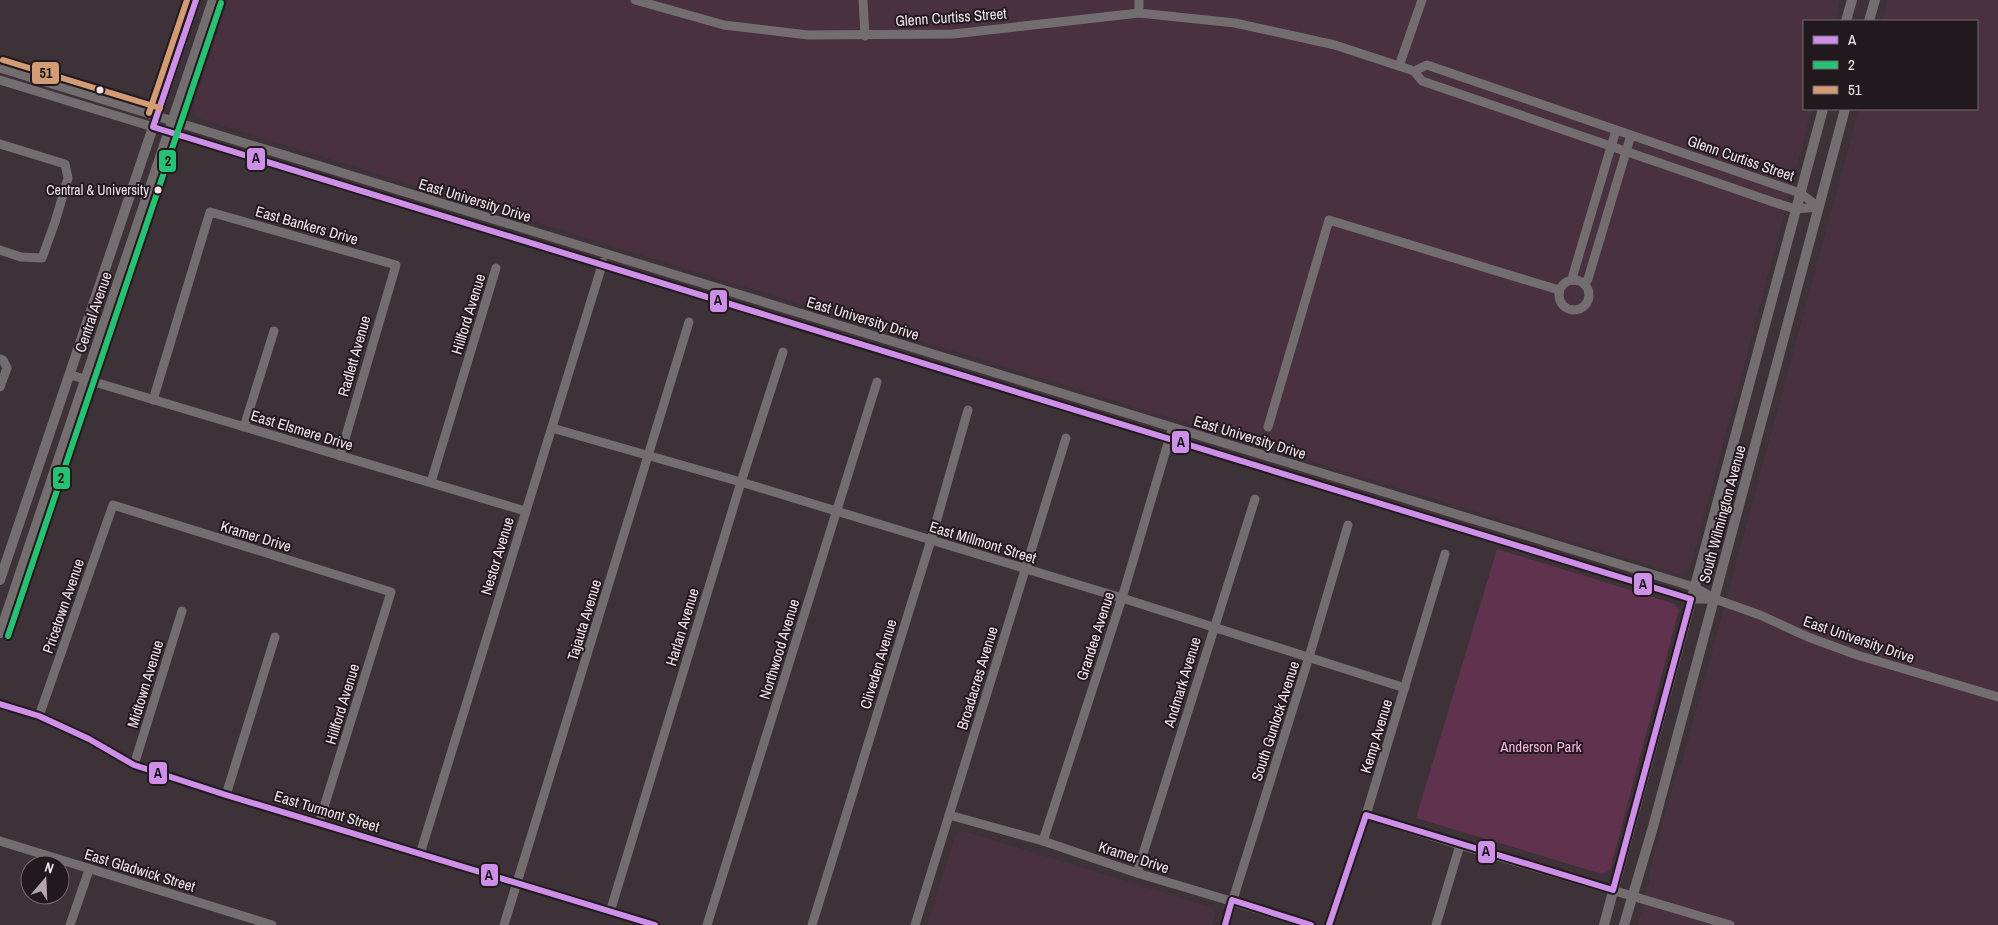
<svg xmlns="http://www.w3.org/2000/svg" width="1998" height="925" viewBox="0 0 1998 925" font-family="'Archivo Narrow',sans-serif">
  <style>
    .built { fill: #493140 }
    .green { fill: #60324e }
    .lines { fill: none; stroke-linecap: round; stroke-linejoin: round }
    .minor { stroke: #736d6f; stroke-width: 9 }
    .major { stroke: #746e71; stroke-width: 10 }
    .bus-1-casing { stroke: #22191e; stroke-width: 10 }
    .bus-2-casing { stroke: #22191e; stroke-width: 10 }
    .bus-3-casing { stroke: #22191e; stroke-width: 10 }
    .bus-1 { stroke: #ce8fe9; stroke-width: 6 }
    .bus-2 { stroke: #26c172; stroke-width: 6 }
    .bus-3 { stroke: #d39c74; stroke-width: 6 }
    .bus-dot { fill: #f2e5ec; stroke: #22191e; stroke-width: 2 }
    .labels { text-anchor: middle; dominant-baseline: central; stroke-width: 4; stroke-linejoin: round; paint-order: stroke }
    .bus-label { font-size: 14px; fill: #f2e5ec; stroke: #22191e; text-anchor: end }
    .street-label { font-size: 15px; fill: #f2e5ec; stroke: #22191e }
    .park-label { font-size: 15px; fill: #f9b5dd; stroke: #22191e }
    .line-badge { stroke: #22191e; stroke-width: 2 }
    .pale-badge-label { font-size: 14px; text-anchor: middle; font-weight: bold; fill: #111 }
  </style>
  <rect width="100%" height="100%" fill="#3d3238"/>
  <g class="built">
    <path d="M228,0H1840L1835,21H1804V109H1812L1690,568L1681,575L197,118L192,108Z"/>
    <path d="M1888,0H1998V925H1638L1650,878L1649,874L1678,766H1681L1859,109H1977V21H1882Z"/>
    <path d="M963,831L1213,908L1216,912L1212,925H927L956,833Z"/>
  </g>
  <path class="green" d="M1497,549L1669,602L1674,604L1679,610L1610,870L1602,874L1416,818Z"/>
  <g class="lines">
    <g class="minor">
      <path d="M635,0L724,25L808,35L953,34L1139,13L1235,23L1335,45L1414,71L1422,81L1773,202L1795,209L1819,207"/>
      <path d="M863,0L865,36"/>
      <path d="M1139,0V13"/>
      <path d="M1399,66L1422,0"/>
      <path d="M0,68L1694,587L1715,599L1760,615L1808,637L1857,655L1998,697"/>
      <path d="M1414,71L1427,65L1800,193L1819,207"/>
      <path d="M0,80L1691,599H1714"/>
      <path d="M0,144L65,164L68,178L55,222L42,258L21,257L0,250"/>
      <circle cx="1574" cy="295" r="15"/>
      <path d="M1573,280V275L1616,130"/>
      <path d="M1584,284L1588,279L1631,135"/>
      <path d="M0,359L3,360L7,368L0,387"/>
      <path d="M71,375L525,511"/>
      <path d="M153,400L210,212L396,265L340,456"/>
      <path d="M244,427L274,331"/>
      <path d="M1268,427L1329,220L1559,290"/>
      <path d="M552,428L741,482L1122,598L1405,688"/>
      <path d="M431,482L496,268"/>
      <path d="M0,704L39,716L89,739L134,765L226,795L655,925"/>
      <path d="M39,716L113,505L391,592L319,823"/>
      <path d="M134,765L182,611"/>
      <path d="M226,795L275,637"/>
      <path d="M949,815L1043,841L1137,873L1311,925"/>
      <path d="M1366,815L1460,845L1730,925"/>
      <path d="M0,841L272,925"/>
      <path d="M1043,841L1122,598L1171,433"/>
      <path d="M420,854L603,262"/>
      <path d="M1137,873L1255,499"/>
      <path d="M610,912L741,482L783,352"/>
      <path d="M70,925L89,870"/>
      <path d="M504,925L689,322"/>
      <path d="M707,925L877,382"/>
      <path d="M812,925L931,540L968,410"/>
      <path d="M915,925L1066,438"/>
      <path d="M1225,925L1309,657L1348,525"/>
      <path d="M1329,925L1366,815L1445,554"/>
      <path d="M1436,925L1460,845"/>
    </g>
    <g class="major">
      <path d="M1846,21L1852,0"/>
      <path d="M1869,21L1875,0"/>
      <path d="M0,580L196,0"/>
      <path d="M0,633L213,0"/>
      <path d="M1604,925L1823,109"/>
      <path d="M1624,925L1653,827L1845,109"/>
    </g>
    <defs>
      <g id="bus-1">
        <path d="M196,0L153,127L1691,599L1613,890L1366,815L1329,925"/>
        <path d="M0,704L39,716L89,739L134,765L226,795L655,925"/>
        <path d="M1225,925L1232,900L1311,925"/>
      </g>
      <path id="bus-2" d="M8,636L221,3"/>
      <g id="bus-3">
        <path d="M3,60L160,108"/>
        <path d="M149,113L187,0"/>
      </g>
    </defs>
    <use href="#bus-1" class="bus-1-casing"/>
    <use href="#bus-2" class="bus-2-casing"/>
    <use href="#bus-3" class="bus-3-casing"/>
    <use href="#bus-1" class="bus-1"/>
    <use href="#bus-2" class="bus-2"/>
    <use href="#bus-3" class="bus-3"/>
  </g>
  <g class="bus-dot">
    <circle cx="100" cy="90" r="4.5"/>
    <circle cx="158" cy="190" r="4.5"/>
  </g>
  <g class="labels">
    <g class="bus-label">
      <text x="149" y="190">Central &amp; University</text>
    </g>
    <g class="street-label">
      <text transform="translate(951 17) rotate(-4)">Glenn Curtiss Street</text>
      <text transform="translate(1741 158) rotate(19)">Glenn Curtiss Street</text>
      <text transform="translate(475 200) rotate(17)">East University Drive</text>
      <text transform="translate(307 225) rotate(16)">East Bankers Drive</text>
      <text transform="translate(93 312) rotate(-71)">Central Avenue</text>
      <text transform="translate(468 314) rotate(-73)">Hillford Avenue</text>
      <text transform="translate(863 318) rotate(17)">East University Drive</text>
      <text transform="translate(354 356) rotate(-74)">Radlett Avenue</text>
      <text transform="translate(302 430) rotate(17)">East Elsmere Drive</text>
      <text transform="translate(1250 437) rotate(17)">East University Drive</text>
      <text transform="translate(1722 514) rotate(-75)">South Wilmington Avenue</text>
      <text transform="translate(256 536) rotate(17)">Kramer Drive</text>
      <text transform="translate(983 542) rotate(17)">East Millmont Street</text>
      <text transform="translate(497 556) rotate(-73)">Nestor Avenue</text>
      <text transform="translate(63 606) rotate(-71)">Pricetown Avenue</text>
      <text transform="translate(584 620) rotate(-73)">Tajauta Avenue</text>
      <text transform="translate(682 627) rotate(-73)">Harlan Avenue</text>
      <text transform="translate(1095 636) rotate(-72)">Grandee Avenue</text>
      <text transform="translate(1859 639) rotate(19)">East University Drive</text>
      <text transform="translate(779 649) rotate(-73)">Northwood Avenue</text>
      <text transform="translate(878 664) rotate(-73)">Cliveden Avenue</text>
      <text transform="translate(977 678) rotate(-73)">Broadacres Avenue</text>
      <text transform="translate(1182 682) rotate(-73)">Andmark Avenue</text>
      <text transform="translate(145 684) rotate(-73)">Midtown Avenue</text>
      <text transform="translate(342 704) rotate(-73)">Hillford Avenue</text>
      <text transform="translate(1275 721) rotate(-72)">South Gunlock Avenue</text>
      <text transform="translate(1376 736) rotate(-73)">Kemp Avenue</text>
      <text transform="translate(327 811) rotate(17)">East Turmont Street</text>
      <text transform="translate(1134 857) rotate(18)">Kramer Drive</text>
      <text transform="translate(140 870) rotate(17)">East Gladwick Street</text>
    </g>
    <g class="park-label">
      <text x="1541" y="746">Anderson Park</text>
    </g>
  </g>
  <g class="line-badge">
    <rect x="31" y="61" width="29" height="24" rx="5" fill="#d39c74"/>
    <rect x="246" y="147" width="20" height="24" rx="5" fill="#ce8fe9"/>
    <rect x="158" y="149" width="19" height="24" rx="5" fill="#26c172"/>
    <rect x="709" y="289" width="19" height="24" rx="5" fill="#ce8fe9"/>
    <rect x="1171" y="430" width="19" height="24" rx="5" fill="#ce8fe9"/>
    <rect x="52" y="466" width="19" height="24" rx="5" fill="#26c172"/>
    <rect x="1633" y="572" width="20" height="24" rx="5" fill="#ce8fe9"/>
    <rect x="148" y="761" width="20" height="24" rx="5" fill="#ce8fe9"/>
    <rect x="1477" y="840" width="19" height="24" rx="5" fill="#ce8fe9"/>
    <rect x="480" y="863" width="19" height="24" rx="5" fill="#ce8fe9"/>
  </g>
  <g class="pale-badge-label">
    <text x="46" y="78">51</text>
    <text x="256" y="163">A</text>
    <text x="168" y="166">2</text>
    <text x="718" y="305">A</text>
    <text x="1181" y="447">A</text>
    <text x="61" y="483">2</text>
    <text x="1643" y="589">A</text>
    <text x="158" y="778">A</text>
    <text x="1486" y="856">A</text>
    <text x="489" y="880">A</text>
  </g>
  <rect x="1803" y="20" width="175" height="90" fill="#22191e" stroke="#756b70"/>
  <rect x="1813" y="36" width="25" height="8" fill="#ce8fe9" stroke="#756b70"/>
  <text x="1848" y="45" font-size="15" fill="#f2e5ec">A</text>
  <rect x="1813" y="61" width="25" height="8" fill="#26c172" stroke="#756b70"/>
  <text x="1848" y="70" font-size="15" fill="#f2e5ec">2</text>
  <rect x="1813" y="86" width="25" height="8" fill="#d39c74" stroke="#756b70"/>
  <text x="1848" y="95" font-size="15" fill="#f2e5ec">51</text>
  <g transform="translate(45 880) rotate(19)"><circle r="24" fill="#22191e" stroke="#756b70"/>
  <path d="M0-4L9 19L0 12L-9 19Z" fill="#b3a6ad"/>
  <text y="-8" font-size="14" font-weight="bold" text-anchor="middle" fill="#f2e5ec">N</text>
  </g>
</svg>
